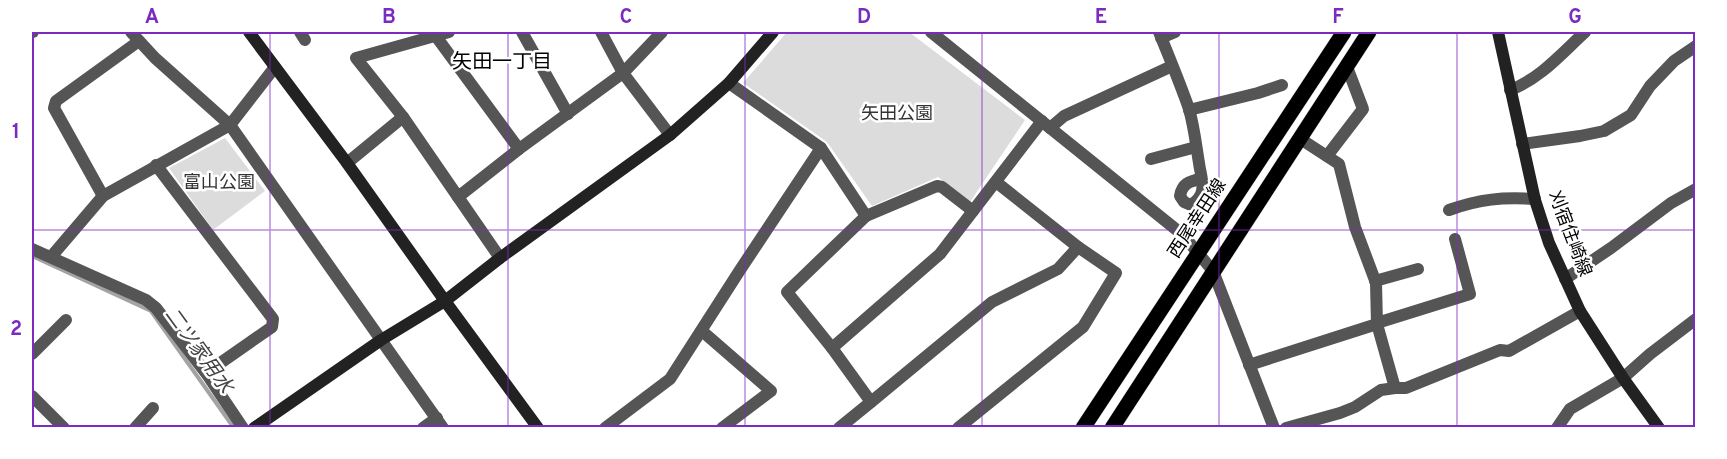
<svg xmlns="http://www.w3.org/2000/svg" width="1727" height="459" viewBox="0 0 1727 459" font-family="Overpass,'Noto Sans JP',sans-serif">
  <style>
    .green { fill: #dcdcdc }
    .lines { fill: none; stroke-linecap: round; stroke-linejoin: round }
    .stream { stroke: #a3a3a3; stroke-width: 4 }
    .primary-casing { stroke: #dbdbdb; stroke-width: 16 }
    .street { stroke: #555; stroke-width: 12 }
    .secondary { stroke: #222; stroke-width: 12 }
    .primary { stroke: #000; stroke-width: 15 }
    .grid { fill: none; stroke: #7b2cbf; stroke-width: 1.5; stroke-opacity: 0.55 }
    .labels { text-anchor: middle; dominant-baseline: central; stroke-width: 5; stroke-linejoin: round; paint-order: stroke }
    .park-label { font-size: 18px; fill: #333; stroke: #fff }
    .street-label { font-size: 18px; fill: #000; stroke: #fff }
    .neighbourhood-label { font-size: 20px; fill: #000; stroke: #fff }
    .water-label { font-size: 20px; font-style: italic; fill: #444; stroke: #fff }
    .neatline { fill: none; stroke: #7b2cbf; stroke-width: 2 }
    .grid-label { font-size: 20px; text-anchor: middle; font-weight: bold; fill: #7b2cbf }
  </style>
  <rect width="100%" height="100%" fill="#fff"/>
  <g class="green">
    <path d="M787,32H909L1025,120L970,202L938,177L872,206L827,142L743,83Z"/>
    <path d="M225,138L265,191L213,230L169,168Z"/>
  </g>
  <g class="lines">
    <path class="stream" d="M32,256L151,311L234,428"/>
    <defs>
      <g id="primary">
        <path d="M1083,428L1344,32"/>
        <path d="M1112,428L1369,32"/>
      </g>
    </defs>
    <use href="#primary" class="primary-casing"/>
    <g class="street">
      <path d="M32,32H33"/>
      <path d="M131,32L155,58L230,125L443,428"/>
      <path d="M300,32L305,40"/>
      <path d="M449,32L356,58L403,117L458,197L519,149L623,73L662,32"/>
      <path d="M522,32L568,114"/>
      <path d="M601,32L623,73L670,135"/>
      <path d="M931,32L1183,235L1213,271L1274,428"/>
      <path d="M1159,32C1169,57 1180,83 1189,109C1194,126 1196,145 1199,163C1200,172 1204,182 1202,191C1201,197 1197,201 1191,205L1184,202L1180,196C1182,184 1189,181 1201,179"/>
      <path d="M435,35L519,149"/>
      <path d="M1161,38L1175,32"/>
      <path d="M729,83L821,148L866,216L937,186L942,187L973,211"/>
      <path d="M1510,90C1540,79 1562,53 1585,32"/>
      <path d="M1189,110L1258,93L1282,85"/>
      <path d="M1050,128L1064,116L1172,66"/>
      <path d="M1522,144L1580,136L1604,131L1631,115L1650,86L1674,61L1696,46"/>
      <path d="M1327,156L1363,109L1347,67"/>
      <path d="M1151,159L1196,147"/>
      <path d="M347,163L403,117"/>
      <path d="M156,165L273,319L272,327L206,373"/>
      <path d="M103,196L54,108L56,101L139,41"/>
      <path d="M458,197L500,258"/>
      <path d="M1449,210C1480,199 1502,197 1535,199"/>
      <path d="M32,249L146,300L156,308L206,373L243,428"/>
      <path d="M51,257L103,196L230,125L275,67"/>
      <path d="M1565,279L1611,248L1671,203L1696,189"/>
      <path d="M1375,281L1418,269"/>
      <path d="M1377,323L1470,294L1455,239"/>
      <path d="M702,331L771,391L722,428"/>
      <path d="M832,348L787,292L866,216"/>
      <path d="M32,354L66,320"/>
      <path d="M1249,365L1377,324L1376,283L1355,227L1339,164L1299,138"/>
      <path d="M1395,388H1406L1500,350L1509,351L1580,311"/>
      <path d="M32,396L64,428"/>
      <path d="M871,402L832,348L940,254L1042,121"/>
      <path d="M135,428L153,408"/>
      <path d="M423,428L437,418"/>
      <path d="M605,428L670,379L740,270L821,148"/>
      <path d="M839,428L871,402L992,302L1058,269L1078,247"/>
      <path d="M958,428L1083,327L1116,273L1078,247L996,182"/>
      <path d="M1286,428L1340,413L1355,407L1381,390L1395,388L1377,324"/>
      <path d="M1557,428L1570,409L1623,378L1650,354L1696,319"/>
    </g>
    <g class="secondary">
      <path d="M249,32L347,163L445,301L538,428"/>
      <path d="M1498,32L1535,200L1549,243L1580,311L1623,378L1659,428"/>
      <path d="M254,428L381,340L445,301L500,258L670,135L729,83L773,32"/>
    </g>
    <use href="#primary" class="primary"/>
  </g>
  <path class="grid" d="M270,32V428M508,32V428M745,32V428M982,32V428M1219,32V428M1457,32V428M32,230H1696"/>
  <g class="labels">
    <g class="park-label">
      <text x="897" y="114">矢田公園</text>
      <text x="219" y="183">富山公園</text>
    </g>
    <g class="street-label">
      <text transform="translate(1198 219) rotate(-57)">西尾幸田線</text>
      <text transform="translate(1569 234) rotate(69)">刈宿住崎線</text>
    </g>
    <g class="neighbourhood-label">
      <text x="502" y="63">矢田一丁目</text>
    </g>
    <g class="water-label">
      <text transform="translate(198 351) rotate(54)">二ツ家用水</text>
    </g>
  </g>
  <rect width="1727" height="459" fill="none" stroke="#ffffff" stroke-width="66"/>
  <rect x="33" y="33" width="1661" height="393" class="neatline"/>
  <g class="grid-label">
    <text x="152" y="23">A</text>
    <text x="389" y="23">B</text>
    <text x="626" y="23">C</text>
    <text x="864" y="23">D</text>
    <text x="1101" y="23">E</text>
    <text x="1338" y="23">F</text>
    <text x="1575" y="23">G</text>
    <text x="16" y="138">1</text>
    <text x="16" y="335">2</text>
  </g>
</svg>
